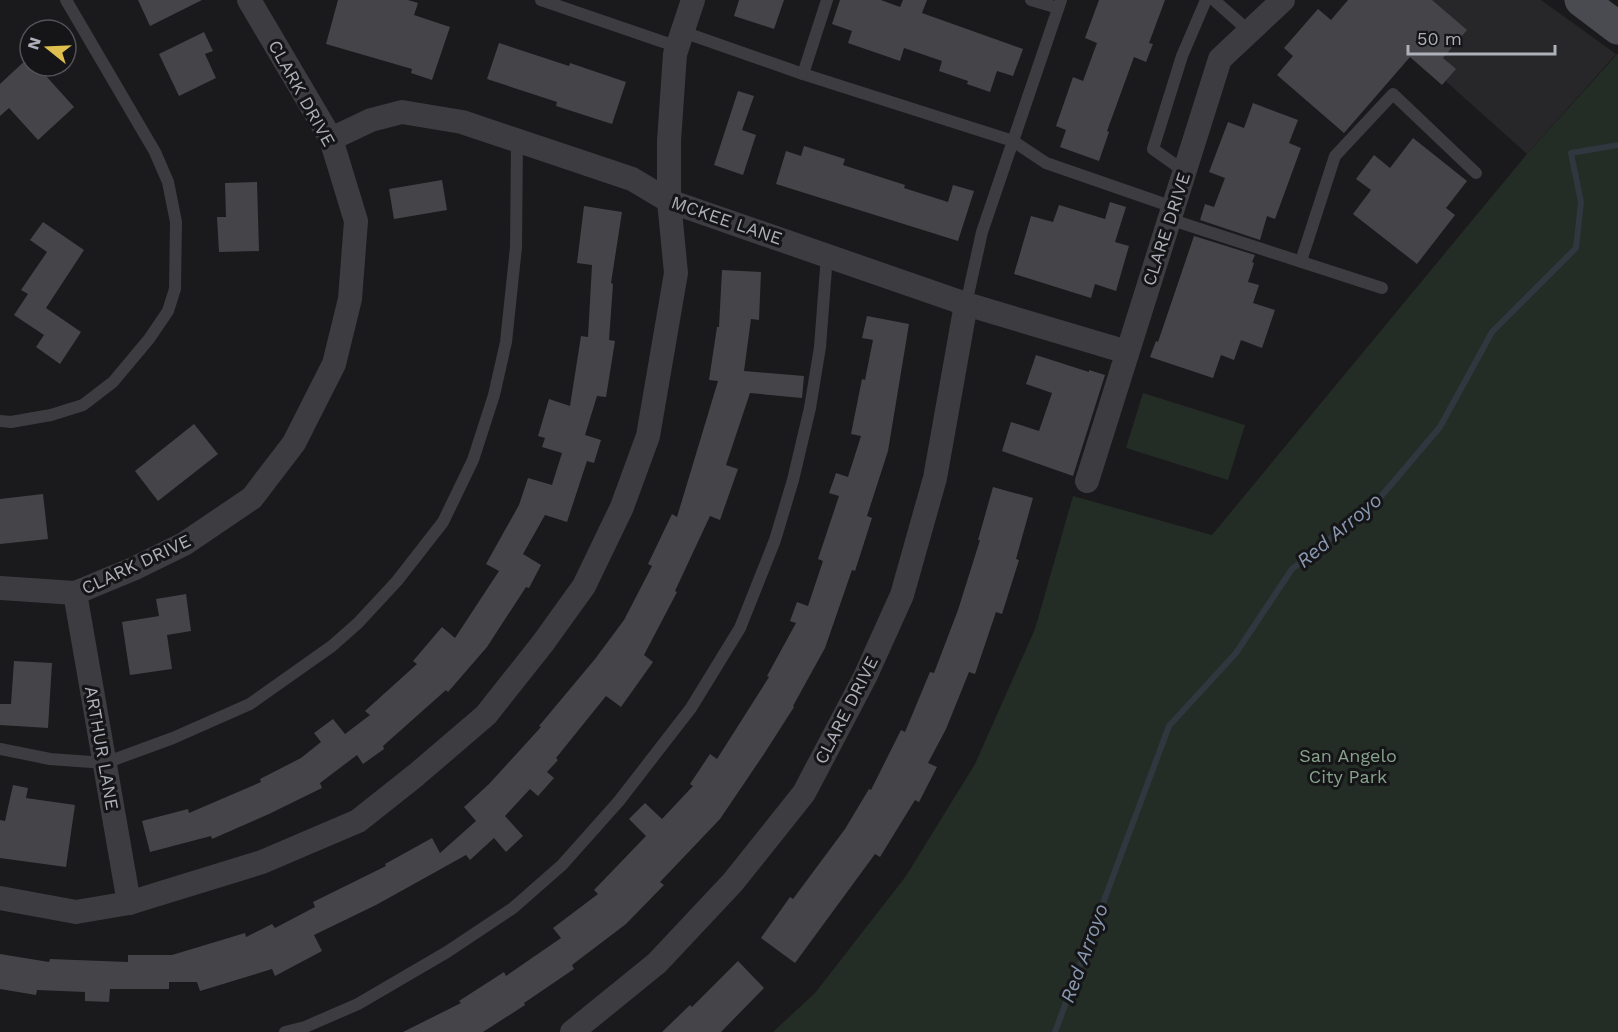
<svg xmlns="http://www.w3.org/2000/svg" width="1618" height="1032" viewBox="0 0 1618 1032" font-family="'Work Sans',sans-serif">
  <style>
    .built { fill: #272629 }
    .green { fill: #242c26 }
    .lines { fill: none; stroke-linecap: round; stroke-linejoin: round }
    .stream { stroke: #31373f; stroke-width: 6 }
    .building { fill: #454549 }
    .lane { stroke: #3c3c41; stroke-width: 12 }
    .street { stroke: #3c3c41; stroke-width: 24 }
    .secondary { stroke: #4a4b50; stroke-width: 33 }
    .labels { text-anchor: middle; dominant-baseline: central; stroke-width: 6; stroke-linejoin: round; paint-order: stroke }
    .street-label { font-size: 18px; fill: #aeb0ba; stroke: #151517 }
    .park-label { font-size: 18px; fill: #87a38c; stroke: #151517 }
    .water-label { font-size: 20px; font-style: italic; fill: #8999b1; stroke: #151517 }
  </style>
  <rect width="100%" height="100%" fill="#1a1a1c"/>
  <path class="built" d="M1355,0H1541L1616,54L1527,154Z"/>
  <g class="green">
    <path d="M1618,53V1032H773L815,993L906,876L975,764L1035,629L1073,496L1212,535L1527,154Z"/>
    <path d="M1143,393L1245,425L1228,480L1126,448Z"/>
  </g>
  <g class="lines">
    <path class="stream" d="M1055,1032L1169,726L1236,653L1292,569L1378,500L1440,427L1492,332L1576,248L1581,202L1571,153L1618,145"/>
  </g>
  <g class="building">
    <path d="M138,0H202L150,26Z"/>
    <path d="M338,0H408L418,3L414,15L450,27L432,80L411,73L412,69L326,44Z"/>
    <path d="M739,0H784L774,29L734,16Z"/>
    <path d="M840,0H881L900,7L903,0H927L922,13L1023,49L1013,76L997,71L990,92L967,84L968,81L939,71L942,61L904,48L900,61L848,43L852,31L832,24Z"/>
    <path d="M1099,0H1165L1149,43L1153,44L1146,62L1134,57L1107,131L1109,132L1099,161L1060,147L1066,130L1056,126L1073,77L1083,81L1097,43L1085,38Z"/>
    <path d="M1348,0H1432L1467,30L1443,58L1456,69L1442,85L1410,57L1344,133L1277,75L1293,56L1284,48L1318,9L1331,20Z"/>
    <path d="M204,32L213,51L205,54L216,78L179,96L159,54Z"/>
    <path d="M499,43L569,66L570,63L626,82L612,124L556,106L557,102L487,79Z"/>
    <path d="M29,57L30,66H37L74,107L38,140L9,108L0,116V84Z"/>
    <path d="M738,91L754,96L742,130L756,135L743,175L714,165Z"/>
    <path d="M1253,103L1298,120L1289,143L1301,148L1275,219L1267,216L1260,240L1200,220L1205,204L1214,207L1225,178L1209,172L1228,122L1244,128Z"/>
    <path d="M1413,138L1467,181L1446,208L1455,215L1417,264L1353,214L1371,190L1356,179L1374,155L1390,168Z"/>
    <path d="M804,146L845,159L843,165L905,185L904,188L948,202L953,185L974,191L958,241L776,184L786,151L801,156Z"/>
    <path d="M442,180L447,210L394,219L389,189Z"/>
    <path d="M257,182L259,251L219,252L217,217H226L225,183Z"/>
    <path d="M1110,202L1126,207L1115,242L1129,246L1116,291L1095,284L1091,298L1014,274L1031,216L1053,222L1059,205L1105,219Z"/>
    <path d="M584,206L622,212L611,283L613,284L609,340L615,341L606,397L597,396L585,435L601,440L594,463L587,461L567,522L545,515L523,554L541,565L529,588L526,587L487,647L448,692L446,690L383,746L384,749L363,764L357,755L320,783L322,788L269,814L212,839L211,836L150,852L142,821L188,809L189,813L261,782L260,779L301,758L321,742L314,733L333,719L345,734L370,715L365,711L417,664L413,661L442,627L455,638L499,571L486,564L519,505L528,478L552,485L562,453L542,447L545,438L538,436L549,399L570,406L581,336L588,337L592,265L577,263Z"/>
    <path d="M43,222L84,250L46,308L81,332L60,364L36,347L44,335L14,315L28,294L21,290L47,252L30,240Z"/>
    <path d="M1194,236L1255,255L1252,262L1254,263L1248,282L1259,285L1253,303L1275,310L1262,348L1241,340L1234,360L1221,355L1213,378L1150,357L1156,341L1158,342Z"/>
    <path d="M722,270L761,272L759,320L751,319L744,371L804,376L802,398L750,393L726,465L738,469L720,520L710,516L675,591L677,592L644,655L653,662L621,707L606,696L556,758L558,760L547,772L554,778L538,796L530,789L505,816L523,836L506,852L494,838L470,860L466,855L376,905L314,935L322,951L275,976L272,969L200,991L197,982H169V989H110L109,1002L85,1001V992L37,990L36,995L0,989V954L49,962L50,959L128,962V955H172L245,933L246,937L272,924L275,928L315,907L313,902L386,866L385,864L432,838L440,853L476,821L464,807L489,784L541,727L539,726L595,659L624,620L652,566L648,564L672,514L677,517L718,381L709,380L717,327H719Z"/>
    <path d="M867,316L909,324L888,451L867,516L872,518L855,571L852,570L825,648L793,706L794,707L764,754L720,819L660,882L664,885L626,924L572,965L574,969L524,1003L525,1005L483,1032H403L461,1003L459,1001L504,972L506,976L561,938L553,928L598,894L594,890L646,836L629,819L645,803L662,819L693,786L690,784L710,754L717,759L769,677L767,676L796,623L790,621L797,602L808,606L823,561L818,559L839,496L829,493L836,473L848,477L861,436L851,434L862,379L865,380L873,340L862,338Z"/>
    <path d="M1036,355L1089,372V370L1105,375L1073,476L1002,451L1011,422L1039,431L1052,393L1026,384Z"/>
    <path d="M194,424L218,454L158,501L135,471Z"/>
    <path d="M993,487L1033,498L1016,559L1019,560L1002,614L996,612L975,674L969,672L946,729L928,763L937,767L919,802L915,800L880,857L875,854L795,963L761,938L790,897L793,899L845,829L869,789L871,790L901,730L905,732L930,672L934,673L958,610L980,540H978Z"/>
    <path d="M43,494L48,539L0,544V499Z"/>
    <path d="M186,594L191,631L167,635L172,669L130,675L122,622L159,616L156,599Z"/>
    <path d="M14,661L52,663L48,728L0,725V704H11Z"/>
    <path d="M13,785L28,788L26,798L75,805L66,867L0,858V820L5,821Z"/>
    <path d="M738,961L764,988L721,1032H662L690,1005L692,1007Z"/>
  </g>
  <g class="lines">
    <g class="lane">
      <path d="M541,0L678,47"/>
      <path d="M1031,0L1058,8"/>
      <path d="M1061,0L1013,141L1046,163L1173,207"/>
      <path d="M1214,0L1250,32"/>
      <path d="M683,32L803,74L1013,141L982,232L966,304"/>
      <path d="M803,74L827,0"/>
      <path d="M1184,171L1153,149L1182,56L1206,0"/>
      <path d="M1169,219L1382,288"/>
      <path d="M1301,261L1335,156L1393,94L1476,173"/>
      <path d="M0,421L11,422L51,415L83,405L113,382L149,339L168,311L175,289L176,222L168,182L155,152L66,0"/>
      <path d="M0,749L50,759L105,763L173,738L250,704L332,646L358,623L397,581L443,522L473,460L494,395L506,342L516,247L517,141"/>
      <path d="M285,1032L305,1027L358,1004L447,952L513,908L562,865L619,801L691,708L740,628L775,540L793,480L810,408L820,347L827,255"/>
    </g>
    <g class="street">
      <path d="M331,139L371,120L402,112L462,122L632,179L669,201L966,304L1127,352"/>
      <path d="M1087,481L1220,59L1283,0"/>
      <path d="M0,588L75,593L133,569L184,544L252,498L294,443L334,364L350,299L356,221L331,139L249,0"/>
      <path d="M75,593L129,903"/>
      <path d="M0,898L76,912L129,903L262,862L358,821L416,775L486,715L543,643L584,586L622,507L648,436L676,273L669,201V141L675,54L693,0"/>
      <path d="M572,1032L657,963L733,882L804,793L865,677L902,595L935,478L966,304"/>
    </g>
    <path class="secondary" d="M1581,0L1618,28"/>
  </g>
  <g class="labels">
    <g class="street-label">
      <text transform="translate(302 93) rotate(61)">CLARK DRIVE</text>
      <text transform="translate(727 220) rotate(19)">MCKEE LANE</text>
      <text transform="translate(1166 229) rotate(-72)">CLARE DRIVE</text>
      <text transform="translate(136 564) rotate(-25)">CLARK DRIVE</text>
      <text transform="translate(846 710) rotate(-63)">CLARE DRIVE</text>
      <text transform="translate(102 748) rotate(80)">ARTHUR LANE</text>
    </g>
    <g class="park-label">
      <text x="1348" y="755">San Angelo<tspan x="1348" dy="21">City Park</tspan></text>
    </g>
    <g class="water-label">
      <text transform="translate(1339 530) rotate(-40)">Red Arroyo</text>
      <text transform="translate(1084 953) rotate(-70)">Red Arroyo</text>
    </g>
  </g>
  <g transform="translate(48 48) rotate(288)"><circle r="28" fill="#151517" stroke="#525358" stroke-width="1.5"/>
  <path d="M0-4.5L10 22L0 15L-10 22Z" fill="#dfc04f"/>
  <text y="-9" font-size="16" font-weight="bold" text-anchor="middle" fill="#aeb0ba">N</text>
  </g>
  <path d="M1408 45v9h147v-9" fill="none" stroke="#aeb0ba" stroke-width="3"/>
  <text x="1417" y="45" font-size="18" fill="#aeb0ba" stroke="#151517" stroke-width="4.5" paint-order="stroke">50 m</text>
</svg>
